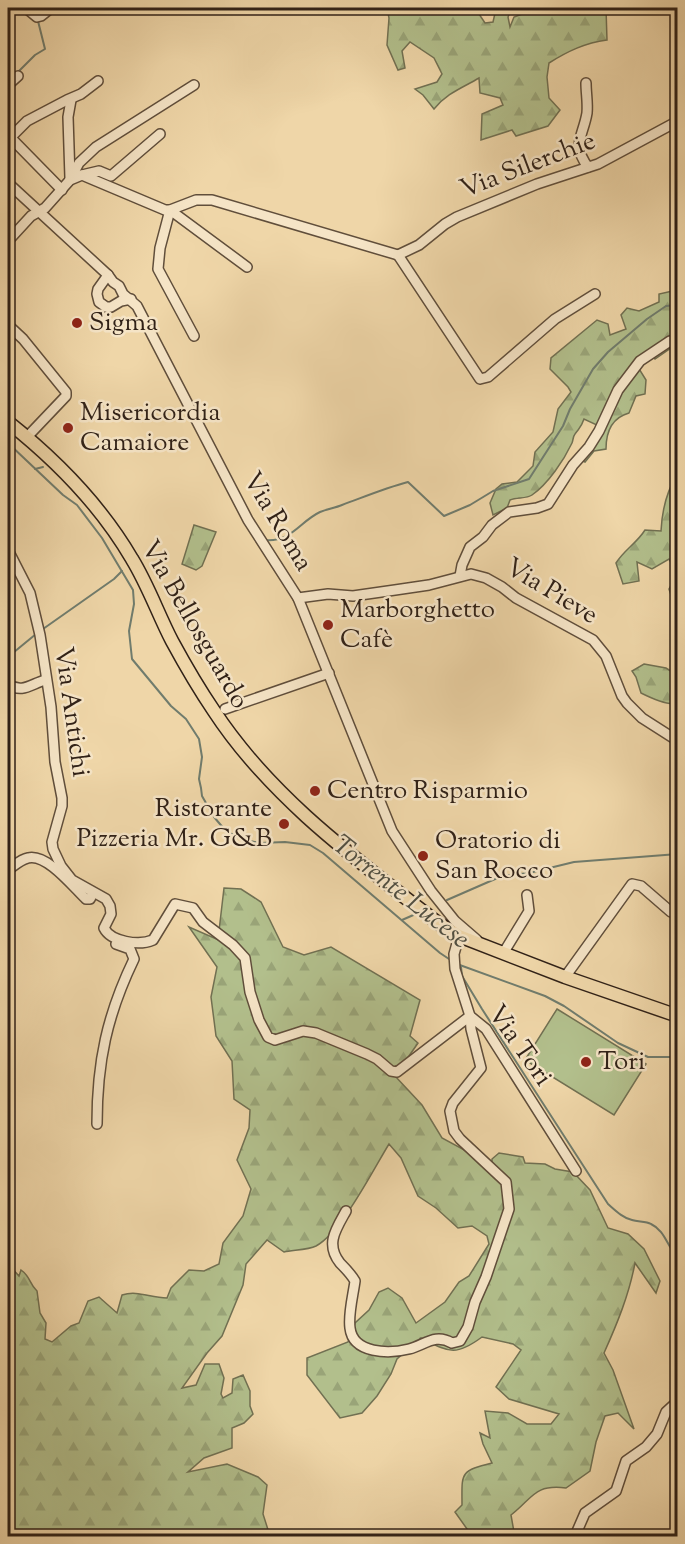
<svg xmlns="http://www.w3.org/2000/svg" width="685" height="1544" viewBox="0 0 685 1544" font-family="'Sorts Mill Goudy',serif">
  <style>
    .forest { fill: url(#forest-firs); stroke: #717052; stroke-width: 1.5 }
    .park { fill: #b2bf8c; stroke: #717052; stroke-width: 1.5 }
    .lines { fill: none; stroke-linecap: round; stroke-linejoin: round }
    .stream { stroke: #707c6d; stroke-width: 2 }
    .minor-casing { stroke: #604e3b; stroke-width: 12 }
    .major-casing { stroke: #302117; stroke-width: 15 }
    .minor { stroke: #f5e4c6; stroke-width: 9 }
    .major { stroke: #efd6a8; stroke-width: 12 }
    .poi-dot { fill: #8f2418; stroke: #f5e4c6; stroke-width: 2 }
    .labels { text-anchor: middle; dominant-baseline: central; stroke-width: 5; stroke-linejoin: round; paint-order: stroke }
    .street-label { font-size: 26px; fill: #302117; stroke: #f5e4c6 }
    .poi-label { font-size: 26px; fill: #302117; stroke: #f5e4c6; text-anchor: start }
    .water-label { font-size: 27px; font-style: italic; fill: #504f42; stroke: #f5e4c6 }
  </style>
  <defs>
    <pattern id="forest-firs" width="22" height="20" patternUnits="userSpaceOnUse" patternTransform="scale(1.5)"><rect width="22" height="20" fill="#b2bf8c"/><path d="M5 1l3.5 6h-7zM16 11l3.5 6h-7z" fill="#99a478"/></pattern>
  </defs>
  <rect width="100%" height="100%" fill="#efd6a8"/>
  <filter id="stains"><feTurbulence type="fractalNoise" baseFrequency=".00333" numOctaves="4"/><feColorMatrix values="0 0 0 0 .2 0 0 0 0 .09 0 0 0 0 .02 0 0 0 .5 -.17"/></filter>
  <radialGradient id="worn" r=".72"><stop offset=".6" stop-color="#630" stop-opacity="0"/><stop offset="1" stop-color="#630" stop-opacity=".3"/></radialGradient>
  <g class="forest">
    <path d="M387,8H475L485,23L493,22L496,9L512,8L508,17L510,27L514,17L539,8H606L607,40C585,43 568,51 549,63L547,77L549,98L560,110L548,126L516,136L512,130L481,140L482,114L503,105L500,98L480,93L479,78C462,88 447,93 434,109L423,95L415,89L437,82L442,74L434,58L410,42L402,51L405,68L398,70L387,45L389,18Z"/>
    <path d="M677,290V346H674L655,359L649,352L636,364L646,380L645,394L636,396L629,413C611,418 606,432 606,449L594,451L585,462L578,459L597,425L584,419C581,428 579,428 575,434C573,436 573,441 572,443C564,460 548,484 532,495C526,499 517,497 510,500L507,508L493,515L490,503L496,489L502,484L517,482L533,466L535,452L553,432L558,409L571,392L568,387L550,369L551,358L597,320L608,324L610,335L626,329L621,315L627,308L639,311L659,302V294Z"/>
    <path d="M677,475V602L673,601L669,589L677,574L669,559L652,569L637,562L639,581L623,584L616,563C624,550 637,543 645,530L661,531C662,511 666,492 677,475Z"/>
    <path d="M194,525L216,532L202,566L196,570L182,564Z"/>
    <path d="M644,664L666,668L677,675V703C668,706 651,698 641,693L636,677L632,671Z"/>
    <path d="M224,888L241,889L261,902L283,947L304,955L331,947L420,1000L410,1036L418,1043L395,1076L422,1105L442,1138L492,1165V1159L499,1153L523,1157L525,1163L545,1164L555,1169L573,1172L590,1190L608,1228L628,1234L644,1249L660,1281L656,1293L635,1263C629,1295 617,1324 604,1353L613,1370L634,1429L618,1413L605,1416L596,1442L590,1471L566,1488C534,1484 533,1498 511,1515L514,1532H534L532,1536H472L455,1512L462,1505C462,1473 459,1471 492,1463L483,1444L480,1433L490,1438L485,1411L508,1413L527,1424H551L559,1414L509,1399L496,1387L521,1350L513,1344L482,1337C455,1357 449,1352 421,1338L397,1359L391,1374L377,1396L362,1413L340,1418L307,1375V1358L348,1342L355,1323L369,1310L379,1292L388,1288L402,1298L416,1323L445,1302L459,1282L469,1276L489,1244L487,1236L472,1226L458,1228L436,1208L418,1196L401,1158L389,1144C373,1170 342,1232 316,1246C308,1250 293,1250 284,1252L267,1240L246,1264L243,1285L222,1336L207,1353L182,1388L196,1385L205,1364H219L224,1378L221,1394L223,1398L232,1393L233,1379L243,1375L250,1391V1406L253,1414L244,1423L232,1428V1448L204,1458L188,1472L227,1464L258,1477L267,1485L263,1514L270,1536H8V1264L19,1276L21,1270C31,1277 29,1284 37,1291L40,1313L46,1323L45,1339L52,1342L71,1326L79,1323L88,1301L99,1297L117,1313L122,1295C138,1290 150,1298 167,1298L171,1288L189,1270L204,1271L219,1264L223,1243L243,1216L251,1189L237,1160L249,1128L250,1110L234,1099L232,1061L216,1036L211,997L217,967L189,927L221,941L219,931Z"/>
  </g>
  <path class="park" d="M557,1009L646,1064L614,1115L525,1060Z"/>
  <g class="lines">
    <g class="stream">
      <path d="M17,73L35,55L45,49L38,21"/>
      <path d="M8,443L63,495L77,505L102,538L133,590L134,604L129,631L132,659L171,706L186,719L199,739L202,757L199,779L201,788L202,796L214,817L225,830L241,839L259,843L285,842L310,845L323,853L440,953L452,961"/>
      <path d="M35,469L43,467"/>
      <path d="M264,540C291,543 299,522 320,512C327,509 335,508 342,505C364,497 385,488 408,482L444,516L470,505L493,491L529,479L563,426L570,409L593,369L608,352L647,319L666,306L678,305"/>
      <path d="M43,629L114,579L122,571"/>
      <path d="M8,657L36,634"/>
      <path d="M447,900L502,876L529,873L574,862L678,854"/>
      <path d="M402,920L418,913"/>
      <path d="M457,964L545,996L564,1006L618,1043L648,1057H678"/>
      <path d="M461,967L462,976L482,1009L608,1204C616,1211 623,1218 632,1220C638,1222 646,1221 651,1224C666,1231 667,1248 678,1257"/>
    </g>
    <defs>
      <g id="minor">
        <path d="M26,8L37,17L41,16L51,8"/>
        <path d="M586,83C586,93 588,103 587,113C583,137 571,144 588,167"/>
        <path d="M8,85L18,76"/>
        <path d="M8,135L62,190"/>
        <path d="M10,138L27,121L67,100L81,94L98,81"/>
        <path d="M82,175L99,171L111,176L160,134"/>
        <path d="M70,178L68,117L71,100"/>
        <path d="M70,180L79,163L96,147L194,85"/>
        <path d="M8,183L108,275L113,282L119,286L123,294L137,306L248,520L298,598L392,831L431,891L455,921L477,940"/>
        <path d="M8,241L31,216L45,208L70,180L82,175L165,210H170L196,200H212L398,255"/>
        <path d="M398,255L419,245L445,224L457,217L537,184L598,164L678,121"/>
        <path d="M398,255L480,379L488,377L555,319L595,294"/>
        <path d="M108,275L98,289L97,294L99,302L106,307H111L121,301L131,299"/>
        <path d="M8,325L23,339L66,392V396L27,437"/>
        <path d="M194,336L158,269L160,248L170,210L247,267"/>
        <path d="M8,550L30,593L40,635L51,707L55,762L62,798V806L52,842L53,849L61,866L72,880L106,899L110,906L111,914L104,928C111,942 139,946 153,940L175,904L193,908L203,922L233,945L245,958L250,992L259,1020L268,1037L275,1040L303,1031L316,1033L367,1054L377,1059L391,1071L397,1072L470,1016"/>
        <path d="M460,576L462,565L470,547L483,537L492,525L509,512L537,508L548,504L573,465L589,447L599,431L618,390L640,361L670,341L678,342"/>
        <path d="M298,598L328,594L353,596L395,590L429,585L471,574L486,578L502,587L516,598L593,640L606,656L622,696L627,703L642,718L678,741"/>
        <path d="M8,684C22,694 31,684 45,680"/>
        <path d="M225,709L329,673"/>
        <path d="M8,870C14,866 21,859 28,858C47,853 74,888 86,899H90L93,893"/>
        <path d="M458,931L459,936L454,954L455,969L470,1016L486,1029L576,1171"/>
        <path d="M504,952L529,911L527,895"/>
        <path d="M565,977L632,884L641,886L671,912"/>
        <path d="M97,1124C97,1062 107,1015 134,959L130,949L116,944"/>
        <path d="M346,1211C336,1229 325,1244 340,1263C346,1269 351,1274 355,1281C353,1296 348,1314 350,1328C353,1354 389,1354 409,1349C425,1345 435,1333 452,1343L460,1341L468,1327L475,1302L486,1277L509,1209L506,1182L460,1139L454,1131L450,1111L453,1103L481,1068L471,1029L470,1016"/>
        <path d="M575,1536L585,1513L616,1491L626,1461L646,1447L657,1434L666,1412L678,1401"/>
      </g>
      <path id="major" d="M8,422C56,460 101,506 132,559C148,585 158,614 172,641C185,665 199,689 214,711C271,798 357,860 438,923L459,936L565,977L678,1016"/>
    </defs>
    <use href="#minor" class="minor-casing"/>
    <use href="#major" class="major-casing"/>
    <use href="#minor" class="minor"/>
    <use href="#major" class="major"/>
  </g>
  <g class="poi-dot">
    <circle cx="77" cy="323" r="6"/>
    <circle cx="68" cy="428" r="6"/>
    <circle cx="328" cy="625" r="6"/>
    <circle cx="315" cy="791" r="6"/>
    <circle cx="284" cy="824" r="6"/>
    <circle cx="423" cy="856" r="6"/>
    <circle cx="586" cy="1062" r="6"/>
  </g>
  <g class="labels">
    <g class="street-label">
      <text transform="translate(528 166) rotate(-21)">Via Silerchie</text>
      <text transform="translate(277 522) rotate(59)">Via Roma</text>
      <text transform="translate(551 592) rotate(31)">Via Pieve</text>
      <text transform="translate(194 625) rotate(60)">Via Bellosguardo</text>
      <text transform="translate(71 712) rotate(82)">Via Antichi</text>
      <text transform="translate(519 1046) rotate(55)">Via Tori</text>
    </g>
    <g class="poi-label">
      <text x="89" y="323">Sigma</text>
      <text x="80" y="413">Misericordia<tspan x="80" dy="30">Camaiore</tspan></text>
      <text x="340" y="610">Marborghetto<tspan x="340" dy="30">Cafè</tspan></text>
      <text x="327" y="791">Centro Risparmio</text>
      <text x="272" y="809" text-anchor="end">Ristorante<tspan x="272" dy="30">Pizzeria Mr. G&amp;B</tspan></text>
      <text x="435" y="841">Oratorio di<tspan x="435" dy="30">San Rocco</tspan></text>
      <text x="598" y="1062">Tori</text>
    </g>
    <g class="water-label">
      <text transform="translate(400 893) rotate(38)">Torrente Lucese</text>
    </g>
  </g>
  <rect width="685" height="1544" fill="none" stroke="#efd6a8" stroke-width="30"/>
  <rect x="9" y="9" width="667" height="1526" fill="none" stroke="#302117" stroke-width="3"/>
  <rect x="15" y="15" width="655" height="1514" fill="none" stroke="#302117" stroke-width="1.5"/>
  <rect width="100%" height="100%" filter="url(#stains)"/>
  <rect width="100%" height="100%" fill="url(#worn)"/>
</svg>
